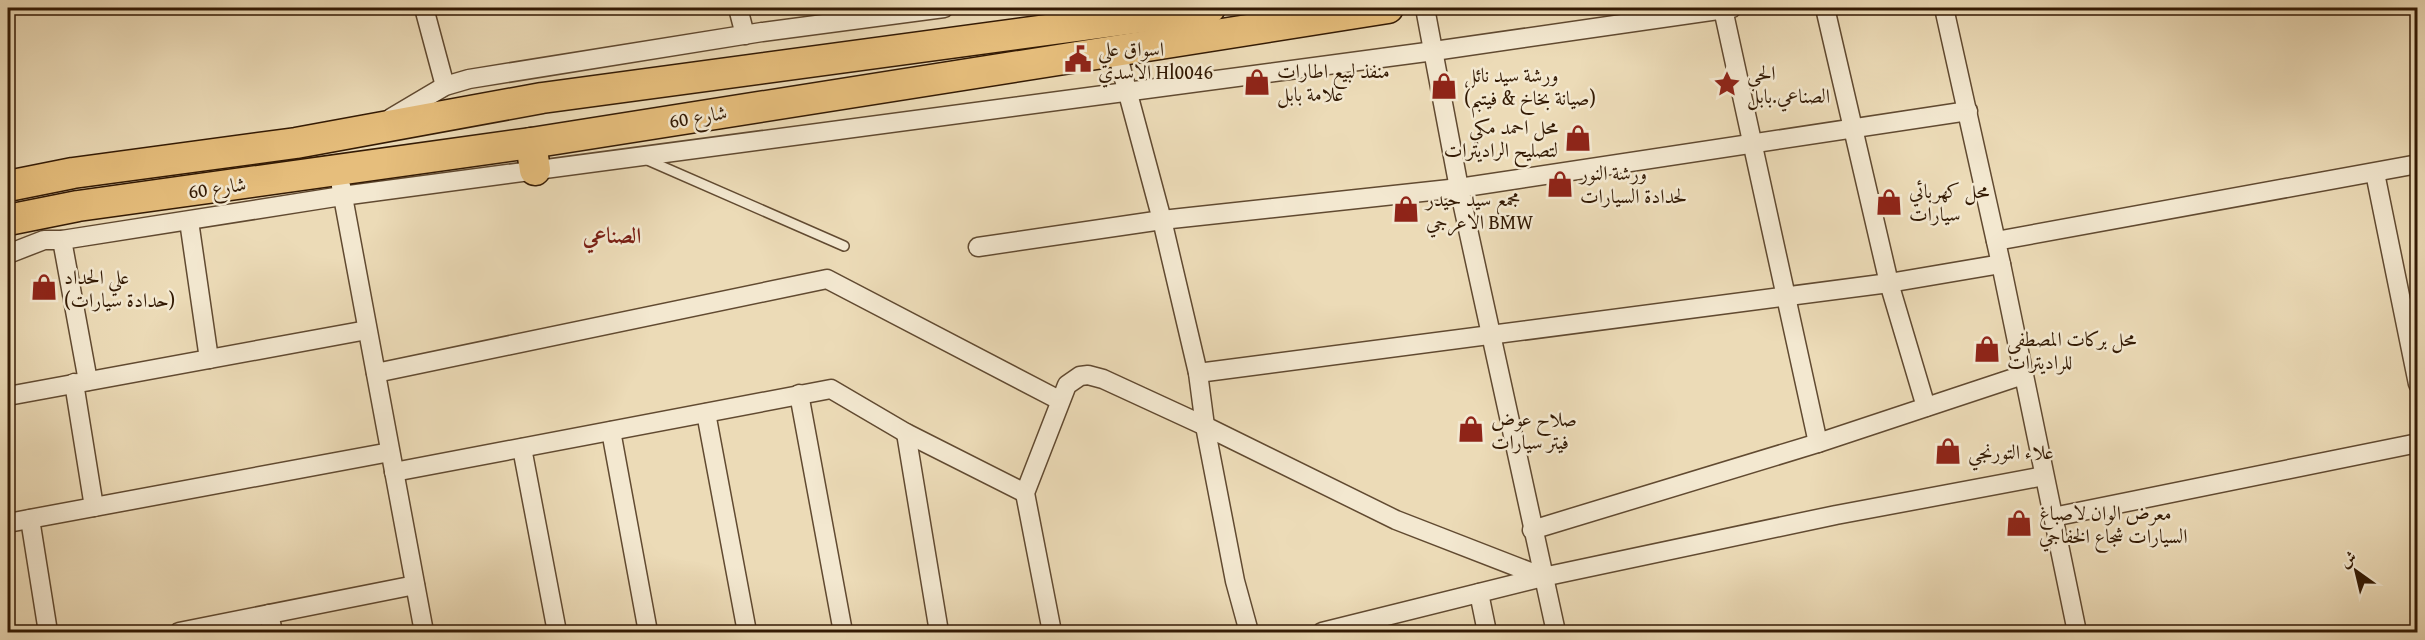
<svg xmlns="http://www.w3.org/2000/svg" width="2425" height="640" viewBox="0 0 2425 640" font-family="'Gentium Book Plus',Amiri,serif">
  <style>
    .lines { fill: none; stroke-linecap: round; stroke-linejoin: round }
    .service-casing { stroke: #614a31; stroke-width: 12 }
    .minor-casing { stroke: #614a31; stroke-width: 21 }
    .trunk-casing { stroke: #331a04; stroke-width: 33 }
    .service { stroke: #f3e8d0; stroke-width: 9 }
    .minor { stroke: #f3e8d0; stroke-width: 18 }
    .trunk { stroke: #e6be7c; stroke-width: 30 }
    .labels { text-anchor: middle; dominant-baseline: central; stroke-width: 5; stroke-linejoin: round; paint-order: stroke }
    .poi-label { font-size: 20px; fill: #331a04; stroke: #f3e8d0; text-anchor: start }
    .street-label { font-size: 20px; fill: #331a04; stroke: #f3e8d0 }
    .quarter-label { font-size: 22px; font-weight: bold; fill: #7a1f14; stroke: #f3e8d0 }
  </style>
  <rect width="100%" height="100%" fill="#ecdbb7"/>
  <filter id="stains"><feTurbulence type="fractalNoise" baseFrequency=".00333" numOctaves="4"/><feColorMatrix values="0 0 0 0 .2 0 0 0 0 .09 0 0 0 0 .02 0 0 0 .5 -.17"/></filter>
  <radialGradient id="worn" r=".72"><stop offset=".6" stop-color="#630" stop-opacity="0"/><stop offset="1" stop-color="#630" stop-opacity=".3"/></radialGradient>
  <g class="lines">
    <defs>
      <path id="service" d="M645,159L844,246"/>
      <g id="minor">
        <path d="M424,8L445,86"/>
        <path d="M738,8L745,35"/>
        <path d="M1425,8L1459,188L1556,632"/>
        <path d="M1825,8L1889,283L1926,407"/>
        <path d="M1944,8L2001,264L2077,632"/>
        <path d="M1723,9L1818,443"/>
        <path d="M1116,49L1162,220L1198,373L1205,426L1235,581L1249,632"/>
        <path d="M391,118L445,86L469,79L762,32L944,8"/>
        <path d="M2375,173L2418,384"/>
        <path d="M341,186L424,632"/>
        <path d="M189,221L209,359"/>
        <path d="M62,240L88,381"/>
        <path d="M1996,241L2418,164"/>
        <path d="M978,247L1162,220L1459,188L1968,111"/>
        <path d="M8,254L44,240H62L342,196L1434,51L1732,8"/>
        <path d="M376,373L827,279L1059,400"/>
        <path d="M1198,373L1889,283L2001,264"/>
        <path d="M74,383L94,507"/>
        <path d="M799,394L843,632"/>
        <path d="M8,396L367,330"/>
        <path d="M706,413L747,632"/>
        <path d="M611,431L648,632"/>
        <path d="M906,433L939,632"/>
        <path d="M522,448L557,632"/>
        <path d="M394,472L831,389L906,433L1025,493"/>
        <path d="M2053,517L2418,443"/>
        <path d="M30,519L48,632"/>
        <path d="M8,523L390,452"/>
        <path d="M1532,530L1818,443L2023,375"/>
        <path d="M1479,593L1487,632"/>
        <path d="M269,614L273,632"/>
        <path d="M179,632L415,585"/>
        <path d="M1052,632L1025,493L1067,385L1080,376L1088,375L1103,379L1205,426L1396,520L1543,577L1836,515L2044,476"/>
        <path d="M1322,632L1543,577"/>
      </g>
      <g id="trunk">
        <path d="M531,143L535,170"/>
        <path d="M8,186L73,173L296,143L542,98L1210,8"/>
        <path d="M8,220L78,206L531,143L1388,8"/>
      </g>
    </defs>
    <use href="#service" class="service-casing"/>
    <use href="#minor" class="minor-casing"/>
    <use href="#trunk" class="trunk-casing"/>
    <use href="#service" class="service"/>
    <use href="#minor" class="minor"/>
    <use href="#trunk" class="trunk"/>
  </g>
  <defs>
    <symbol id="civic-bare" viewBox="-9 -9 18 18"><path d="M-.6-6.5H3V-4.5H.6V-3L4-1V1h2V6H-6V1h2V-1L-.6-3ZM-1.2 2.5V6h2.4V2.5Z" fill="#8f2418" stroke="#f3e8d0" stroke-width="2.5" paint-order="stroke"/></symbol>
    <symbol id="shop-bare" viewBox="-9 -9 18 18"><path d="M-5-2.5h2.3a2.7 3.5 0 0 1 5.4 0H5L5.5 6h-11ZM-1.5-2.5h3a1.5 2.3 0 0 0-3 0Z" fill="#8f2418" stroke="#f3e8d0" stroke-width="2.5" paint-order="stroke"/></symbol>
    <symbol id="sight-bare" viewBox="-9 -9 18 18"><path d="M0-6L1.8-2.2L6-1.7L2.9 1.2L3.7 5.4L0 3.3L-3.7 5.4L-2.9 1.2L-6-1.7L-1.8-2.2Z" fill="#8f2418" stroke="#f3e8d0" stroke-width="2.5" paint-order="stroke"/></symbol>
  </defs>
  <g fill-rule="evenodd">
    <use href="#civic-bare" x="1059" y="40" width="38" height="38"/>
    <use href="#shop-bare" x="1238" y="63" width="38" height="38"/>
    <use href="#sight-bare" x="1708" y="65" width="38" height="38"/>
    <use href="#shop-bare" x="1425" y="67" width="38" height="38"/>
    <use href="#shop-bare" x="1559" y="119" width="38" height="38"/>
    <use href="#shop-bare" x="1541" y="165" width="38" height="38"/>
    <use href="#shop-bare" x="1870" y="183" width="38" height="38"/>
    <use href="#shop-bare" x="1387" y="190" width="38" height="38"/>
    <use href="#shop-bare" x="25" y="268" width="38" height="38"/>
    <use href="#shop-bare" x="1968" y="330" width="38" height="38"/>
    <use href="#shop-bare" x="1452" y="410" width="38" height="38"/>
    <use href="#shop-bare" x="1929" y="432" width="38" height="38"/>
    <use href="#shop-bare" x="2000" y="504" width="38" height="38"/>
  </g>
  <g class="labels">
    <g class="poi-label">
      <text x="1098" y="48">اسواق علي<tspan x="1098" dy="23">الاسدي Hl0046</tspan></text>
      <text x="1277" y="70">منفذ لبيع اطارات<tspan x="1277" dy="23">علامة بابل</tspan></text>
      <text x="1747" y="72">الحي<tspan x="1747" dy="23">الصناعي.بابل</tspan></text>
      <text x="1464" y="74">ورشة سيد نائل<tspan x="1464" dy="23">(صيانة بخاخ &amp; فيتبم)</tspan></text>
      <text x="1558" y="126" text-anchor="end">محل احمد مكي<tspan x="1558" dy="23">لتصليح الراديترات</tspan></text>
      <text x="1580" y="172">ورشة النور<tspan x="1580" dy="23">لحدادة السيارات</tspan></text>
      <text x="1909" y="190">محل كهربائي<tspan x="1909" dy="23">سيارات</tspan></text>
      <text x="1426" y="198">مجمع سيد حيدر<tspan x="1426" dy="23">الاعرجي BMW</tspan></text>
      <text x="64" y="276">علي الحداد<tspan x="64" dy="23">(حدادة سيارات)</tspan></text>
      <text x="2007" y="338">محل بركات المصطفى<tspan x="2007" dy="23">للراديترات</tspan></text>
      <text x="1491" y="418">صلاح عوض<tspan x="1491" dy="23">فيتر سيارات</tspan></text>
      <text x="1968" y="451">علاء التورنجي</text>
      <text x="2039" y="512">معرض الوان لاصباغ<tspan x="2039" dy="23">السيارات شجاع الخفاجي</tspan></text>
    </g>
    <g class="street-label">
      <text transform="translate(698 116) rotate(-9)">شارع 60</text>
      <text transform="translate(217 187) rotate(-8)">شارع 60</text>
    </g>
    <g class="quarter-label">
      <text x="612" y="235">الصناعي</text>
    </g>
  </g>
  <rect width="2425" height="640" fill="none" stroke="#ecdbb7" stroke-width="30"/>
  <rect x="9" y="9" width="2407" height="622" fill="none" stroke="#331a04" stroke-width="3"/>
  <rect x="15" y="15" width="2395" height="610" fill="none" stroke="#331a04" stroke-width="1.5"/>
  <g transform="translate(2356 571) rotate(326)" stroke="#f3e8d0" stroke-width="4.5" paint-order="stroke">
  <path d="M0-4.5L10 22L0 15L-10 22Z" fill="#331a04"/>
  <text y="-9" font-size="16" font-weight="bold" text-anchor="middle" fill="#331a04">ش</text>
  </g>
  <rect width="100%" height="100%" filter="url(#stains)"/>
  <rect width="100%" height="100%" fill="url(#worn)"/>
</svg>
